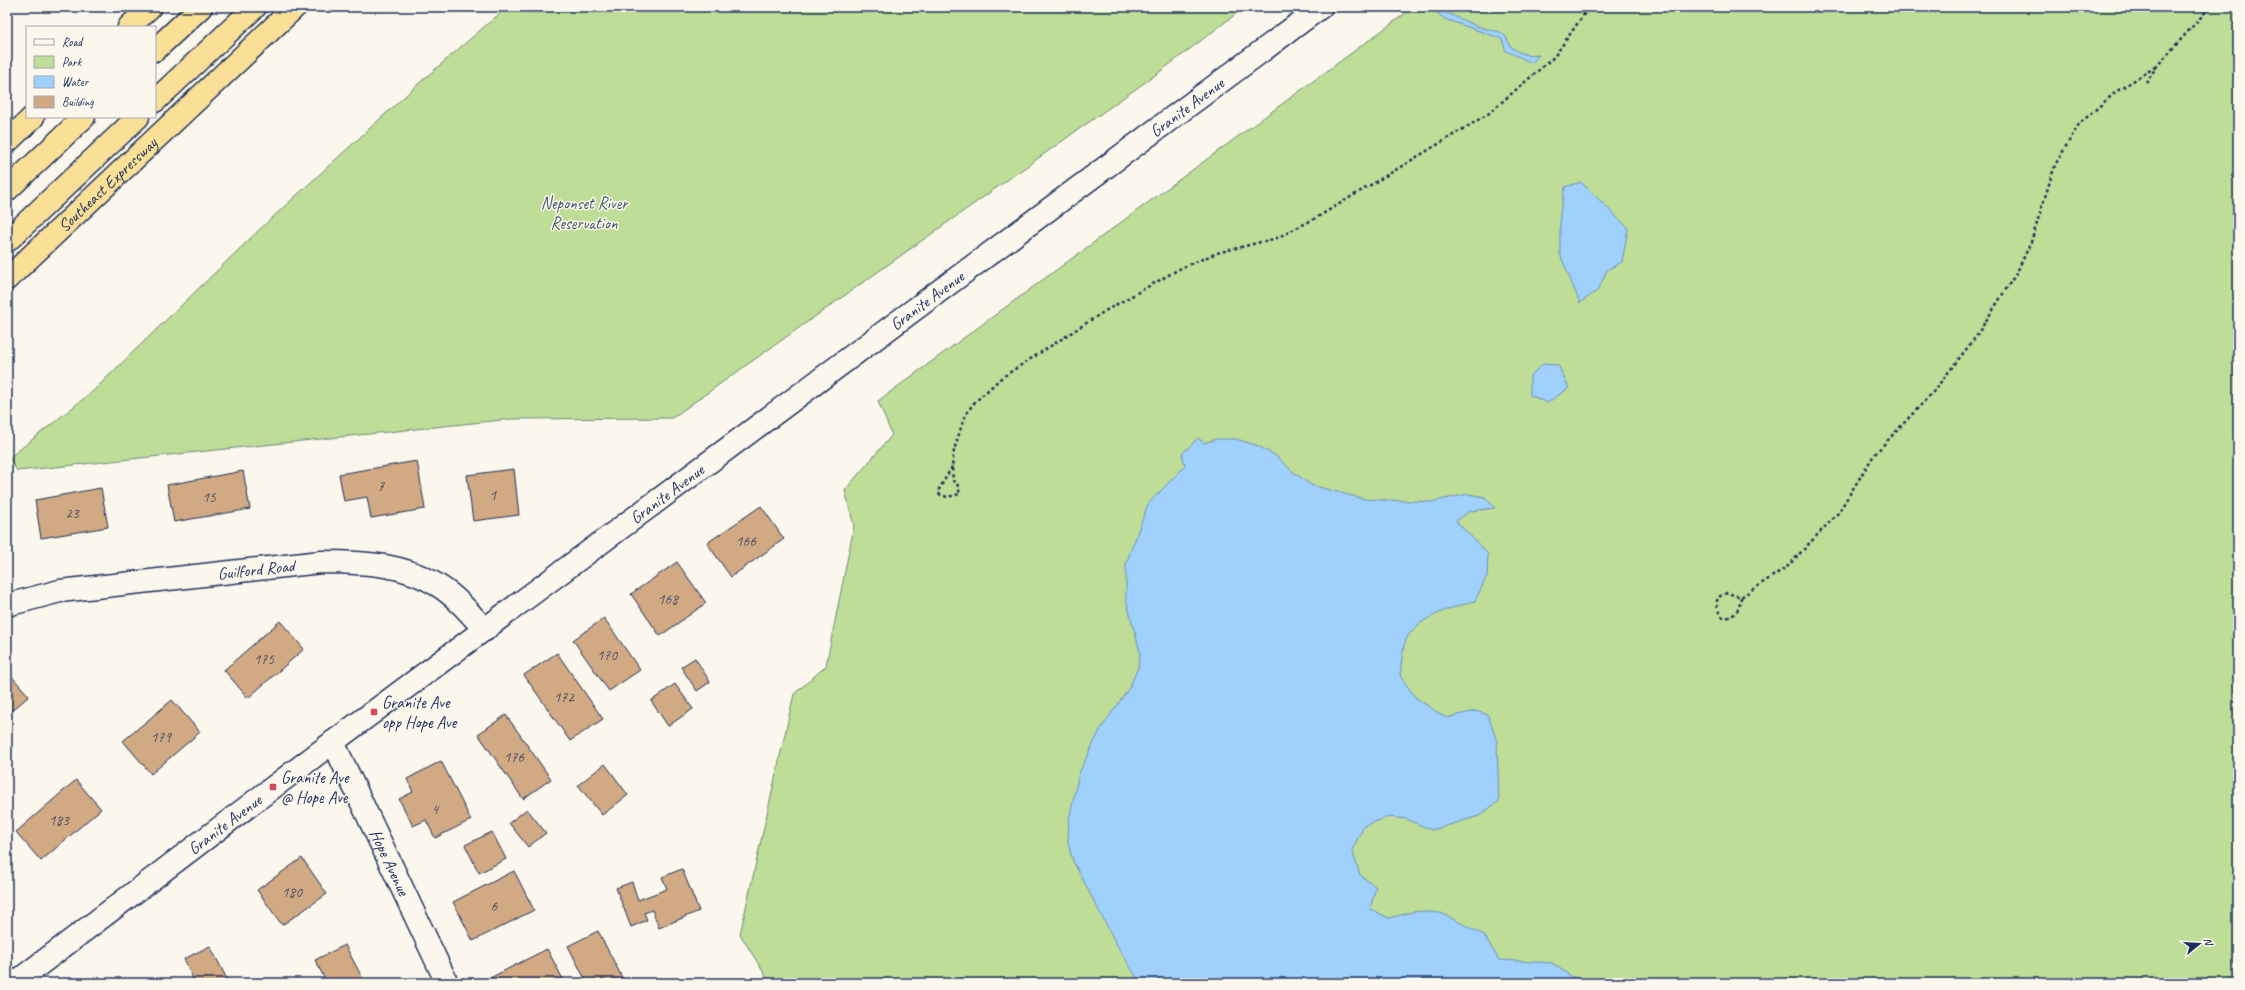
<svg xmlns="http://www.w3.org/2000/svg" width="2245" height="990" viewBox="0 0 2245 990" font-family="Caveat,sans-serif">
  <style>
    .green { fill: #bedd96; stroke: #6c867a }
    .water { fill: #a0d1fd; stroke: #6b90bd }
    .building { fill: #d1a982; stroke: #1b2f5e }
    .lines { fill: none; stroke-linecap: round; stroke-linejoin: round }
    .street-casing { stroke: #1b2f5e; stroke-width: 25 }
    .secondary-casing { stroke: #1b2f5e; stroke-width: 25 }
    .highway-casing { stroke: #1b2f5e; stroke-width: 25 }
    .path { stroke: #1b2f5e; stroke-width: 2.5; stroke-dasharray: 3 3; stroke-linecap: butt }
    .street { stroke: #fbf7ec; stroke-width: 22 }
    .secondary { stroke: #fbf7ec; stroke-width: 22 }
    .highway { stroke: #fadf96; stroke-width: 22 }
    .poi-dot { fill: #d1495b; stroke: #fbf7ec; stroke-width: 1.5 }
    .labels { text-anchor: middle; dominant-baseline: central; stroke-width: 3; stroke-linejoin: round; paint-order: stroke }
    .number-label { font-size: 15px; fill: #484e67 }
    .street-label { font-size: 17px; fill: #1b2f5e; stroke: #fbf7ec }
    .park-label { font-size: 17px; fill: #445a6c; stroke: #fbf7ec }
    .poi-label { font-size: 17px; fill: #1b2f5e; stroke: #fbf7ec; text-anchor: start }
  </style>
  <rect width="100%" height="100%" fill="#fbf7ec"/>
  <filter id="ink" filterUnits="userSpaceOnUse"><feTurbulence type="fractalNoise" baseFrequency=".025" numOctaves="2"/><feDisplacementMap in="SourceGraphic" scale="8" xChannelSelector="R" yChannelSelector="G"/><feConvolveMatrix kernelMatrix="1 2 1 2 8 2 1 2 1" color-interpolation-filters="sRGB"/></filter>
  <g filter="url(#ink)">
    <g class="green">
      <path d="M507,7H1245L1161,71L672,418L511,419L17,471L9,458L92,392L260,229L417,85Z"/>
      <path d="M1414,7H2238V983H770L740,934L794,694L826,666L854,526L845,490L892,435L878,401Z"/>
    </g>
    <g class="water">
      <path d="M1439,7H1446L1447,13L1479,27L1500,32L1506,37L1511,47L1519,52L1530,56L1539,55L1532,63L1506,51L1502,39L1445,19L1437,13Z"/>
      <path d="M1581,182L1628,228L1622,262L1607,270L1598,290L1580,303L1560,254V213L1565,187Z"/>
      <path d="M1543,364L1558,365L1569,388L1547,403L1530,395V376Z"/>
      <path d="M1198,438L1204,443L1216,439H1236L1256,445L1276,456L1292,471L1311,485L1364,499L1431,502L1468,494L1485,497L1495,508L1470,511L1456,521L1488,554L1487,576L1475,601C1451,608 1412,618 1404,645C1402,655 1401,666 1400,676L1416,698L1446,718L1475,711L1488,715L1497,742L1499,801L1479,816L1432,830L1406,819L1388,817L1364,826L1352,850L1360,875L1376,887L1370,909L1389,918L1416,911L1441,913L1484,935L1499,960L1552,963L1572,977L1596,979L1601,983H1140L1117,945L1073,861L1068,843L1069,820L1079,773L1100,730L1129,688L1138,668L1140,652L1126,599V564L1148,504L1185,466L1182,454Z"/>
    </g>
    <g class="building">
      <path d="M417,461L425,509L371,518L367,497L344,501L339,474Z"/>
      <path d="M514,469L519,515L473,521L467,475Z"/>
      <path d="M243,471L250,509L174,522L167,485Z"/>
      <path d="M101,488L108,527L41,538L35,500Z"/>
      <path d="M761,506L784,539L731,577L707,543Z"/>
      <path d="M677,562L706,603L660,636L631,594Z"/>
      <path d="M604,618L640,670L609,691L573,640Z"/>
      <path d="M280,621L304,649L248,698L224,670Z"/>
      <path d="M557,653L603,719L570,741L524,675Z"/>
      <path d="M695,658L710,682L697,691L681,667Z"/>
      <path d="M7,671L29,696L7,715Z"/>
      <path d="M675,684L693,709L668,726L651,701Z"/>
      <path d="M172,700L200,732L151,774L123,741Z"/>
      <path d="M506,715L551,779L523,799L478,734Z"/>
      <path d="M441,761L471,820L435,838L426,820L413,826L399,799L413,792L407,779Z"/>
      <path d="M605,764L628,795L602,815L578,785Z"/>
      <path d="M76,780L101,809L41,861L16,832Z"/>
      <path d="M527,809L546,833L528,847L509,823Z"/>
      <path d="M492,832L506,859L479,873L465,845Z"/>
      <path d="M302,858L327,894L282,925L257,890Z"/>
      <path d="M682,869L699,911L659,928L652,910L644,913L647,920L631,927L616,888L632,882L638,900L667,889L662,877Z"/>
      <path d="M514,871L534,910L473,941L453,902Z"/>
      <path d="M598,931L625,983H587L568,946Z"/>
      <path d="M345,945L365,983H327L315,960Z"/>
      <path d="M210,946L229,983H195L184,959Z"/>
      <path d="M547,949L565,983H487L486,980Z"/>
    </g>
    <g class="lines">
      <defs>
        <g id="street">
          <path id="s1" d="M7,605L60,591L321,562C367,562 413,564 450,594C463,604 474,618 485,630"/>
          <path id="s2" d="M333,742L447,983"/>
        </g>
        <g id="secondary">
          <path id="s3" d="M15,983L333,742L1321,7"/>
        </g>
        <g id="highway">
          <path d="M129,27L150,7"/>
          <path d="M155,50L201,7"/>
          <path d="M155,101L255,7"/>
          <path d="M7,142L33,117"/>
          <path d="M7,190L84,117"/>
          <path d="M7,241L138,117"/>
          <path id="s4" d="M7,279L295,7"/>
        </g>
      </defs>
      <use href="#street" class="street-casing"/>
      <use href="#secondary" class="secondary-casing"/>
      <use href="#highway" class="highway-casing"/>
      <g class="path">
        <path d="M2146,83L2157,66L2210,7"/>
        <path d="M952,467L939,489V494L947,497L960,494L957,483L953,481L952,467L954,450L965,415L974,403L1001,378L1105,311L1181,268L1217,253L1277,238L1316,218L1488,114L1554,57L1589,7"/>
        <path d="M1741,597C1740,608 1736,617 1724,618C1718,613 1715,605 1718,597L1727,593L1741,597L1788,566L1838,513L1874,455L1933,392L1975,338L2017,272L2031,242L2055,165L2079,124L2117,91L2157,66"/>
      </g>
      <use href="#street" class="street"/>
      <use href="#secondary" class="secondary"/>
      <use href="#highway" class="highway"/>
    </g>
  </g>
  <g class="poi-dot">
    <rect x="370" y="708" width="8" height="8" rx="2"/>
    <rect x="269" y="783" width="8" height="8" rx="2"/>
  </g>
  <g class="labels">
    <g class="number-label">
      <text x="381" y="486">7</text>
      <text x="493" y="495">1</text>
      <text x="209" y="497">15</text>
      <text x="72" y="513">23</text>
      <text x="746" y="541">166</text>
      <text x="668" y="599">168</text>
      <text x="607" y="655">170</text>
      <text x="264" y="659">175</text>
      <text x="564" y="697">172</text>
      <text x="161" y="737">179</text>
      <text x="514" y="757">176</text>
      <text x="435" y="809">4</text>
      <text x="59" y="820">183</text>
      <text x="292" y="892">180</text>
      <text x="494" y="906">6</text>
    </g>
    <g class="street-label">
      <text stroke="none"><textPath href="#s3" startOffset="1463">Granite Avenue</textPath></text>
      <text stroke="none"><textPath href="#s4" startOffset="138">Southeast Expressway</textPath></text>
      <text stroke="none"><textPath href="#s3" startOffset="1139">Granite Avenue</textPath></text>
      <text stroke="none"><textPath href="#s3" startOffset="815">Granite Avenue</textPath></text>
      <text stroke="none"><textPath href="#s1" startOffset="252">Guilford Road</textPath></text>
      <text stroke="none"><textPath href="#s3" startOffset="263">Granite Avenue</textPath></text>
      <text stroke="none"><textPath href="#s2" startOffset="133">Hope Avenue</textPath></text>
    </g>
    <g class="park-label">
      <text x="584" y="203">Neponset River<tspan x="584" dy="20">Reservation</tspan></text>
    </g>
    <g class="poi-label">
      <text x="382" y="702">Granite Ave<tspan x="382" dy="20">opp Hope Ave</tspan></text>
      <text x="281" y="777">Granite Ave<tspan x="281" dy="20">@ Hope Ave</tspan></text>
    </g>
  </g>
  <rect width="2245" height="990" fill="none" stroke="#fbf7ec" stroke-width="24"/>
  <rect x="12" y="12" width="2221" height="966" fill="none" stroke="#1b2f5e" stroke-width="1.5" filter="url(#ink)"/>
  <rect x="26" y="26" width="130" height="92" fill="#fbf7ec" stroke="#a1a7b3"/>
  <rect x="34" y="39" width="20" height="6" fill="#fbf7ec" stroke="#a1a7b3"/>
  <text x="62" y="46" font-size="12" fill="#1b2f5e">Road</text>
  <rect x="34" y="56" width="20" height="12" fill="#bedd96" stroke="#a1a7b3"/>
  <text x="62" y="66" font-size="12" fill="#1b2f5e">Park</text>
  <rect x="34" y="76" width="20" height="12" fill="#a0d1fd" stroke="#a1a7b3"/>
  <text x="62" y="86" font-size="12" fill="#1b2f5e">Water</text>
  <rect x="34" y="96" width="20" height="12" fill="#d1a982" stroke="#a1a7b3"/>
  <text x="62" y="106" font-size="12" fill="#1b2f5e">Building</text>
  <g transform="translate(2199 944) rotate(72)" stroke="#fbf7ec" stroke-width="3" paint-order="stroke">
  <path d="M0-3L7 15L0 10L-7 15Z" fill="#1b2f5e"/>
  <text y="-6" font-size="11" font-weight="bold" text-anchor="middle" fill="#1b2f5e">N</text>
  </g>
</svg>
